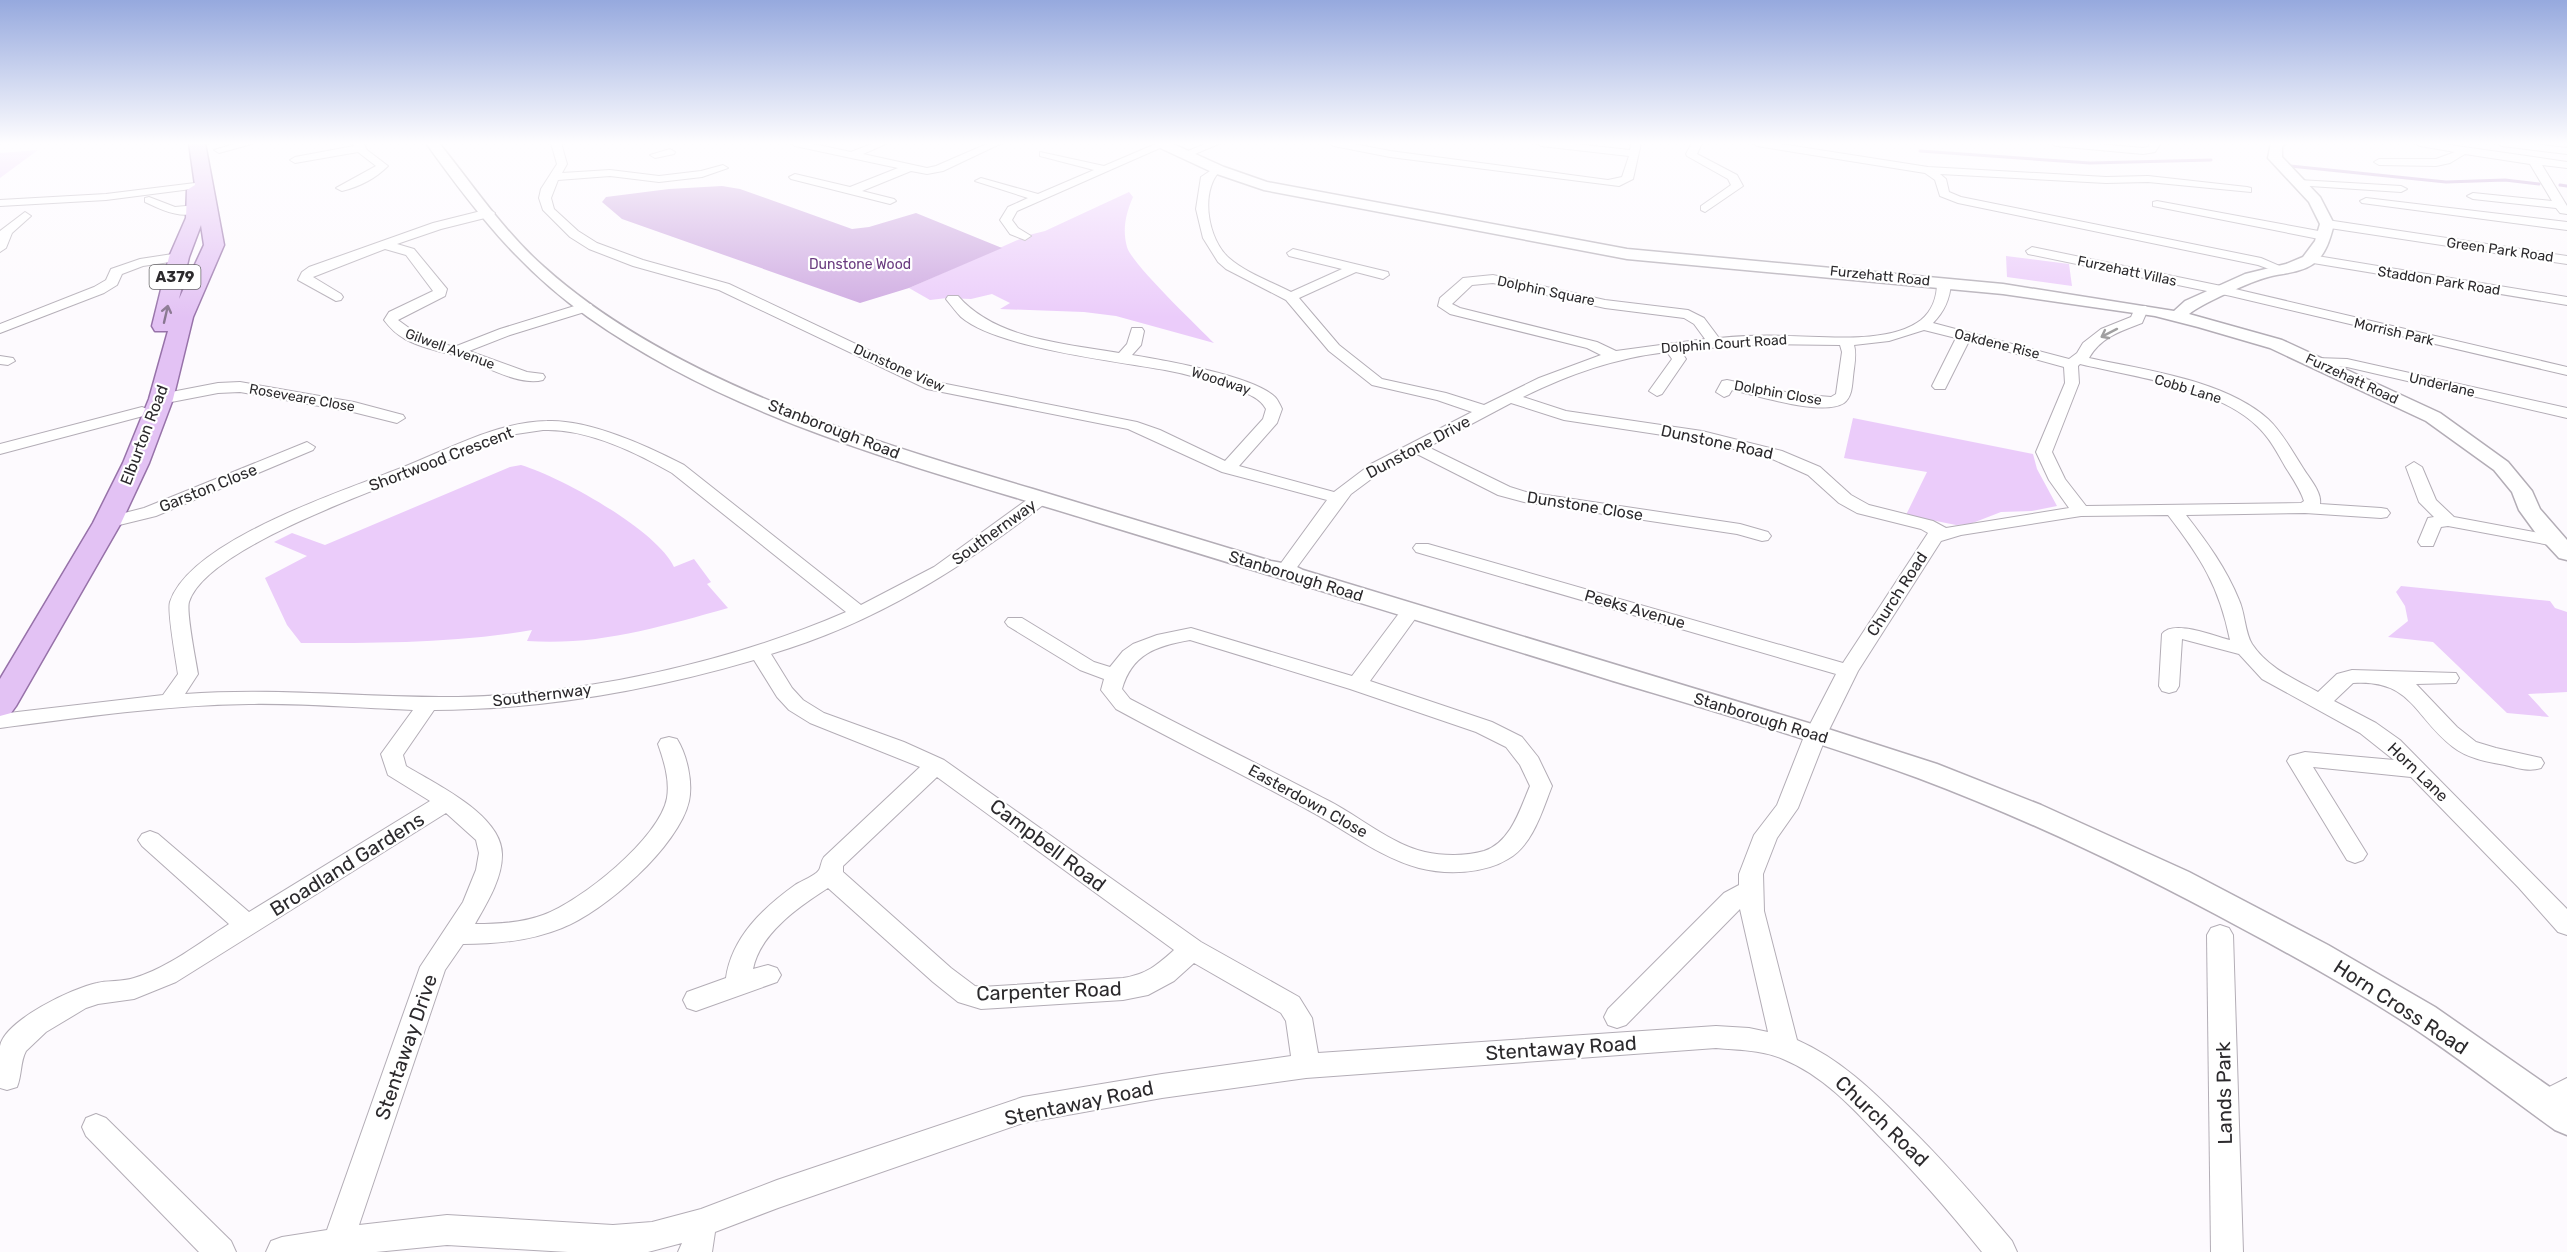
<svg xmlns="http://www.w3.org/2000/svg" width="2567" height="1252" viewBox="0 0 2567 1252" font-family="Rubik,sans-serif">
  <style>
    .green { fill: #ebccfa }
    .forest { fill: #cea9e1 }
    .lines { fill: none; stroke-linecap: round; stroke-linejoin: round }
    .stream { stroke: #bc98cf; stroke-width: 3 }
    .minor-casing { stroke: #b3adb6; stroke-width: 2 }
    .tertiary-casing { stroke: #b3adb6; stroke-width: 3 }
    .primary-casing { stroke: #9772a9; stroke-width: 3 }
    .minor { fill: #fff; fill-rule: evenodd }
    .tertiary { fill: #fff; fill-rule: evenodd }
    .primary { fill: #e3c2f4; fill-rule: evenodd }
    .oneway { stroke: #887690 }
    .oneway2 { stroke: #a09fa0 }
    .labels { text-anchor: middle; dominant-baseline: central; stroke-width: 4.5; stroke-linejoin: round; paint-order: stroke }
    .far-street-label { font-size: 14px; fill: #2c2a2d; stroke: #fff }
    .far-park-label { font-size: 14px; fill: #6a3b7f; stroke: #fff }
    .shield { fill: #fff; stroke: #6b6a6c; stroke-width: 1.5 }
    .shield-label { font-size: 15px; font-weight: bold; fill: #2c2a2d }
    .street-label { font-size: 16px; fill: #2c2a2d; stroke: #fff }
    .near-street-label { font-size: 20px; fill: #2c2a2d; stroke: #fff }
  </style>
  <rect width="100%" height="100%" fill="#fdfafe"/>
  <g class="green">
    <path d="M38,150L0,178V153Z"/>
    <path d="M1129,192L1133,197C1126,213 1122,229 1127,247C1131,263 1198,327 1214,343L1116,316L1084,312L1000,309L1010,303L992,294L971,299L947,298L930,300L909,288L1029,235L1045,231Z"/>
    <path d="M2006,256L2069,264L2072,286L2007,277Z"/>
    <path d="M1853,418L2033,454L2037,469L2057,506L2032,511L2001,512L1970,524L1956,525L1906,515L1927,472L1844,458Z"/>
    <path d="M521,465C561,477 657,530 674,567L694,559L711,582L707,584L728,608C660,627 598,646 527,641L532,630C455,643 379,643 301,643L287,625L265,578L307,556L274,542L292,533L325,545L510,467Z"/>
    <path d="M2401,586L2550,601L2555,608L2567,612V692L2528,694L2549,717L2507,713L2433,642L2388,637L2408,621L2405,606L2396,592Z"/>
  </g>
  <path class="forest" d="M722,186L740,189L852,229L869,227L916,213L1002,248L909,288L860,303L622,219L602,202L606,197L669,189Z"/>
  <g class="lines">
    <g class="stream">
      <path d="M1920,151L2090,163L2211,160"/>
      <path d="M2290,166L2446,182L2505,180L2539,184"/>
      <path d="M2560,185L2567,186"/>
    </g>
    <defs>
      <g id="minor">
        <path d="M237,143H255L219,153L214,150Z"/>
        <path d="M353,143H363L367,150L388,166C376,178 359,187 342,191L336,188L376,166L358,152L295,163L290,160L295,157L354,146Z"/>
        <path d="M551,143H561L567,164L562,173L610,170L659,176L701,171L723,165L728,168L702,177L659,182L610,176L558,180L551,198L554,209L578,231L597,243L643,260L729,284L936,382L1137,422L1160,430L1225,461L1263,419L1266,409C1259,396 1245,393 1232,389C1210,381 1188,374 1165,370C1116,361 997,348 961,317C956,312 951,305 946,299L948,296H958C995,339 1065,344 1119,353L1127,344L1132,328H1142L1144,331L1141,345L1132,355C1163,360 1254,376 1275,397C1278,400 1280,405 1282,409L1277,423L1239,466L1334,492L1371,464L1472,412L1437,400L1372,385L1329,351L1286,300L1226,269L1218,262L1203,238L1196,209L1201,177L1213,169L1219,172C1200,193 1208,240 1229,258C1246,273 1272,282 1291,292L1342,269L1289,256L1287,253L1293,249L1388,272L1389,275L1383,279L1356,272L1299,298L1339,345L1382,379L1446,393L1484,405L1539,378L1601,355L1587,348L1450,314L1438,306L1440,298L1463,278L1493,275L1605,300L1688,310L1704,318L1719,338C1741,336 1763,335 1784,336C1823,336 1888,345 1921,320C1932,311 1937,297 1937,283L1944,279L1951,283C1950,299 1944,312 1933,323L2069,359L2077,353L2083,343L2101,329L2131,317L2136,306H2146L2148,309L2142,323C2121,331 2101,337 2089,358C2144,370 2225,380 2268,419C2282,432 2292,451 2303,468C2309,478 2322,492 2320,504L2381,508L2387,509L2390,513L2387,517L2381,518L2305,513L2186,515C2207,542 2226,568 2239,600C2245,613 2245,633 2252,644C2268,668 2294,679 2318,692L2337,674L2352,670L2456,673L2459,678L2456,683L2416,684L2457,727L2476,742L2496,748L2541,758L2544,763L2541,768C2529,772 2517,768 2505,765C2487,762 2467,758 2453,747C2414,717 2412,679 2353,683L2334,701L2376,723L2400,740L2567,909V935L2558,932L2519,888L2411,777L2313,767L2367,854L2363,860L2355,863L2347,860L2287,761L2290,756L2305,752L2394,760L2360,733L2262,679L2239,654L2182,639L2179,686L2176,691L2169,693L2162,691L2159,686L2162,634C2173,619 2214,636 2230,640C2219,586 2201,558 2168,515L2081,516L1961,535L1941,541L1858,671L1827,734L1798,808L1777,838L1763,874L1764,911L1797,1040C1840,1059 1872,1090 1905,1123C1944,1161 1977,1199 2012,1241L2017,1252H1982C1949,1211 1916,1173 1879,1136C1851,1106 1822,1075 1783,1059C1763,1050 1738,1050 1716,1048L1306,1078L1162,1098L1023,1123L778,1208L715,1232L712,1252H678L682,1243L648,1252H568L447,1245L376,1252H266L271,1241L282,1237L327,1230L420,967L463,902L476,870L479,853L476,840L446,813L176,982L134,999L98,1004L86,1008L46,1032L26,1051C20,1062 22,1075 17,1087L7,1090L0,1088C0,1075 0,1059 0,1046C5,1020 73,988 97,983C109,980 122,982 134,978C168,968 199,943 229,924L142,846L138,840L142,834L150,831L158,834L249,912L430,801L388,775L381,754L413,710C358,708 304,703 249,704C166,705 83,717 0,728V714L163,695L178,674C176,660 167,611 170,602C191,539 347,490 406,466C451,448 497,422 547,421C588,419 648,446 684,465L861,605L934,567L1035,494H1047L1050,498L1047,502C962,568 876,623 771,654L792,688L803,700L824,713L904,742L944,760L1201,942L1299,997L1312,1018L1318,1053L1716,1026L1749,1028L1768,1032L1740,909L1626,1025L1617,1028L1608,1025L1604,1017L1608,1009L1724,893L1739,885V874L1754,835L1777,805L1805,734L1836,674L1416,552L1413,548L1416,544H1428L1843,663L1928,533L1921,529L1857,513L1839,503L1808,475L1770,458L1702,441L1564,420L1511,403L1428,447L1510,487L1526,492L1740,524L1768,532L1771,536L1768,540L1762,541L1737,534L1524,502L1498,495L1415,453L1382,471L1351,494L1292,574H1278L1276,570L1327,500L1222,472L1128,429L927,389L719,290L633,266L589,249L570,237L543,210L539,198L541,189L557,164ZM1493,283L1605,308L1684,318L1694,324L1705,339L1616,351L1597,342L1460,308L1452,304L1472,285ZM1924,330L1956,338L1932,386L1935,389H1945L1969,341L2064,367L2065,383L2036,452L2049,480L2069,508L1946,528L1933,521L1869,505L1851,495L1820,467L1782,451L1702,431L1566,411L1523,397C1570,374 1615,358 1667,352L1672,359L1649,391L1657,396L1662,394L1686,359L1680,350L1766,344L1840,345L1842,352L1836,394L1831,397L1795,394L1727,380L1722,381L1716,392L1724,397L1729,395L1732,390C1757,395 1822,417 1844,403C1852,397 1852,386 1853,377C1854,366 1857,355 1854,345L1889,341ZM2080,364C2134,377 2217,387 2257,426C2270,438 2278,454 2286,468C2293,479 2300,489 2304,501L2301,503L2086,506L2065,479L2052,452L2079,383L2078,366ZM543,430C585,428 636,452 672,473L846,612C731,662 584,695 458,697C367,698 276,687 185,694L198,674C196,661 186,612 189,602C205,550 366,494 415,474C441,464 465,452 491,442L516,434ZM754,660L777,697L789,710L810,723L920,767L824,857C821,861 821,867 819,870C815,876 801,881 795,885C763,908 732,937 726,978L687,992L683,1000L687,1008L696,1011L777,982L781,975L777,968L768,965L753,969C760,933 800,906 828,888L933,982L958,1002L981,1009L1123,1000L1148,995L1174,981L1194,963L1281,1013L1286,1021L1291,1056L1162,1074L1023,1097L777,1180L701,1209L652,1222L613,1225L447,1215L359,1225L445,970L463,944C497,944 530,941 562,928C604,912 679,846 689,801C693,782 687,755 677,739L669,737L661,739L658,744C664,761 670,780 667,798C660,838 580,902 543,915C522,923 498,924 475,924C487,903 502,879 502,855C503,815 435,784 406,766L403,755L434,710C542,710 651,690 754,660ZM937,777L1174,950C1156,966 1147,974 1123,978L981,987L975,986L951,968L843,872V866Z"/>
        <path d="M790,143H809L851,152L874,143H888L863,154L927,168L936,166L989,143H1002L943,171L927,174L911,171L862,191L894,199L896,201L890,204L791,179L789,177L795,174L850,187L898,168L795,146Z"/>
        <path d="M1158,143L1169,144L1017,211L1012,220L1018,228L1031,236L1025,240L1010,234L1000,220L1008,207L1028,198L975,181L981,178L1038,194L1094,170L1040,156V152L1104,166Z"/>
        <path d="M1207,143H1221L1190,156H1182L1181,154Z"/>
        <path d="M1329,143H1349L1390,151L1608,180L1622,177L1629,156L1541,146L1536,143H1566L1630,150L1631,143H1641L1633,179L1619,186L1390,157L1334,146Z"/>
        <path d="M1692,143H1702L1697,154L1737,175L1743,186L1705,212L1701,210V206L1731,185L1728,179L1687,156L1686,154Z"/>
        <path d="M1752,143H1775L1928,167L2106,177L2148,176L2247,187L2251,188V192L2148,182L2106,183L1940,174L1946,179L1949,192L1961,197L2261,258L2289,270L2283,274L2258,265L1958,203L1940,196L1935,180L1925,173L1757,146Z"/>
        <path d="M2051,143H2088L2143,148L2148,147L2151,143H2161L2155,152L2143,154L2056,146Z"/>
        <path d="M2415,143H2436L2567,162V168L2542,165L2567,206V214L2560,213L2556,208L2473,199L2467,196L2473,193L2552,201L2530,164L2465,154L2450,163L2436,166L2379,165L2374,162L2379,159H2436L2455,152L2420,146Z"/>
        <path d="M2497,143H2526L2567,148V154L2502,146Z"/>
        <path d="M670,149L675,152L674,154L655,158L650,155Z"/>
        <path d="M2299,180L2401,186L2407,189L2401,192L2295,185V181Z"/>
        <path d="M195,183L201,186L199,188L106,200L0,206V200L106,194Z"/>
        <path d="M149,197L175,207L197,205L203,209C186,222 162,210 145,202V198Z"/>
        <path d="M2366,198L2567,222V230L2362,203L2360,201Z"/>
        <path d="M2157,201L2324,232L2330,236L2324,240L2153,206V202Z"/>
        <path d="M489,209L495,213L493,216L441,229L397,244L414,249L447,289L445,296L398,320L420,336L454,347L500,329L581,304H591L593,307L591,310L510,335L469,351L527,372L543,374L545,377L543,380C517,387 479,362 454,355C437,351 420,347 405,339C396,334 390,328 384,320L389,312L433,291L406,255L385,249L313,277L341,294L343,297L341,300L336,301L298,280L302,272L309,267L433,223Z"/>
        <path d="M25,212L31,216L12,233L6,248L0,252V231Z"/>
        <path d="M2327,220L2567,256V264L2323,227V221Z"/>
        <path d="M2032,247L2231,288L2567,367V375L2231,296L2028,254L2026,251Z"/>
        <path d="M179,253L183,254L185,257L183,260L143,266L122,274L117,285L104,293L0,333V324L94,287L106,280L111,269L140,259Z"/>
        <path d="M2311,255L2567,297V305L2307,262L2305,259Z"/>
        <path d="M0,356L13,358L15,361L8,365L0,364Z"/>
        <path d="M2316,358L2347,359L2567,408V418L2347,367L2311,365L2309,362L2311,359Z"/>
        <path d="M240,382L354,402L403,415L405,418L397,423L353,412L240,392L218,393L161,404L153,399L161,394L218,383Z"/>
        <path d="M142,407L147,409L150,412L147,415L0,454V444Z"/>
        <path d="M307,442L315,447L313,450L156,516L107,528L101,527L98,523L101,519L144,508Z"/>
        <path d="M2414,462L2422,467L2436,500L2454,517L2555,536L2561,537L2564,541L2561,545L2555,546L2448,526L2441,527L2433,546H2421L2418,542L2428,518L2434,517L2419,502L2406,467Z"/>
        <path d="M1410,606L1417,608L1420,612L1370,681L1492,722L1522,737L1538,757L1552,786C1542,811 1533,845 1508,859C1484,874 1446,875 1419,868C1379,857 1346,830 1310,811C1246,776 1180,744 1116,709L1101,690L1104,679L1080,670L1008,626L1005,622L1008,618H1022L1094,662L1110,667L1123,651L1133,644L1157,635L1191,628L1352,676L1403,608ZM1190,640L1350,689L1476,732L1506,747L1520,765L1530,786C1520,809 1511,842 1484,851C1467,856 1443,856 1425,852C1391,844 1360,817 1329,801C1263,766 1196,734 1130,699L1122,689C1132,654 1156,646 1190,640Z"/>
        <path d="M2220,925L2229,928L2233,935L2243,1252H2211L2207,935L2211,928Z"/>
        <path d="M2567,1078V1105L2545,1115L2535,1112L2531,1103L2535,1094Z"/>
        <path d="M96,1114L106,1118L231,1241L236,1252H199L86,1136L82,1127L86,1118Z"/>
      </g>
      <g id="tertiary">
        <path d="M426,143H439C473,185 503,231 544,267C672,382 870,441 1033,489C1112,513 1192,537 1271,561L1293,565L1303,570L1825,728L1937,764L2041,805L2189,872L2328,945L2435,1007L2567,1099V1135L2555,1130C2506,1095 2459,1058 2409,1025C2355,990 2299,959 2243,929C2138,872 2030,820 1918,778C1817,741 1713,711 1610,680C1439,627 1267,574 1096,522C922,468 738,423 588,317C519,268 474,210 426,143Z"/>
        <path d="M1155,143H1171L1224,167L1267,182L1627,249L2003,284L2174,311L2185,301L2245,274L2286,264L2303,257L2315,241L2320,224L2309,202L2268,158L2271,143H2286L2282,147V157L2320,197L2334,224C2330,239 2326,255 2313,264C2300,273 2283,273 2268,277C2252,281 2201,304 2189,314L2282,340L2440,413L2508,462L2532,491L2540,509L2567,540V560L2559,558L2535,532L2519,510L2512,492L2494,470L2426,421L2270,348L2198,327L2155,316L2003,294L1627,259L1264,190L1214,173L1156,146Z"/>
      </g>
      <path id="primary" d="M189,143H205L224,245L193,317L173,399L149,463L121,523L16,706L11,713L0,716V679L93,523L123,463L149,399L168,331H155L152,326L169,257L186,218L187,190L195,185ZM201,225L204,245L179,299L189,257Z"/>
    </defs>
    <use href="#minor" class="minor-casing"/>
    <use href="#tertiary" class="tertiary-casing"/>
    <use href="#primary" class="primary-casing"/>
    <use href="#minor" class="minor"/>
    <use href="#tertiary" class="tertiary"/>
    <use href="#primary" class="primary"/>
  </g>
  <defs><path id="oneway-shaft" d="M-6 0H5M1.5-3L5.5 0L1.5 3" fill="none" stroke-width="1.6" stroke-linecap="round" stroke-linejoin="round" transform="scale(1.5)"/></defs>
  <use class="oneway" href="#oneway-shaft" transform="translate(166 314) rotate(-77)"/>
  <use class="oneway2" href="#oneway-shaft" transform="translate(2109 333) rotate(153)"/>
  <linearGradient id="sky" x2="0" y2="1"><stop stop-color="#96a9de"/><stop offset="0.45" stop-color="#fefdff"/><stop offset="1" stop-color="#fefdff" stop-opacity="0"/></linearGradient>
  <rect width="2567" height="318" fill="url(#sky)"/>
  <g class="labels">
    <g class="far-street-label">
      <text transform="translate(2500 250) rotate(8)">Green Park Road</text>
      <text transform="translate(2127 271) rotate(12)">Furzehatt Villas</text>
      <text transform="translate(1880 276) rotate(6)">Furzehatt Road</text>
      <text transform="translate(2439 281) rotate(9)">Staddon Park Road</text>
      <text transform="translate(1546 291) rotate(12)">Dolphin Square</text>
      <text transform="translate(2394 332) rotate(13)">Morrish Park</text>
      <text transform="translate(1724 344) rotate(-4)">Dolphin Court Road</text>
      <text transform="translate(1997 344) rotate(14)">Oakdene Rise</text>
      <text transform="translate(450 349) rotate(20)">Gilwell Avenue</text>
      <text transform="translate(899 368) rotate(24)">Dunstone View</text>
      <text transform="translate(2352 379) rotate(25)">Furzehatt Road</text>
      <text transform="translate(1221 381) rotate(18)">Woodway</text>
      <text transform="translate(2442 385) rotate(13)">Underlane</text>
      <text transform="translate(2188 389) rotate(17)">Cobb Lane</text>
      <text transform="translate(1778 393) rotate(10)">Dolphin Close</text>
      <text transform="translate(302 398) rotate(10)">Roseveare Close</text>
    </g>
    <g class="far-park-label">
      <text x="860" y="264">Dunstone Wood</text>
    </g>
    <rect class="shield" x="149.5" y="265" width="51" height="24" rx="4.5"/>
    <g class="shield-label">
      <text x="175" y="277">A379</text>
    </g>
    <g class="street-label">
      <text transform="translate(834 429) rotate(21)">Stanborough Road</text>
      <text transform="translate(144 435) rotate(-69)">Elburton Road</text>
      <text transform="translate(1717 442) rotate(12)">Dunstone Road</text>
      <text transform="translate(1418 447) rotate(-28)">Dunstone Drive</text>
      <text transform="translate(441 459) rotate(-21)">Shortwood Crescent</text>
      <text transform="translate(208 488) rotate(-22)">Garston Close</text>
      <text transform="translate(1585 506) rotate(9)">Dunstone Close</text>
      <text transform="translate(994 532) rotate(-36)">Southernway</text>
      <text transform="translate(1296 576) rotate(17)">Stanborough Road</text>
      <text transform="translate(1897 594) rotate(-57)">Church Road</text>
      <text transform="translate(1635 609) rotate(16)">Peeks Avenue</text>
      <text transform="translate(542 695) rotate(-7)">Southernway</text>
      <text transform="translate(1761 718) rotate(17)">Stanborough Road</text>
      <text transform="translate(2418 772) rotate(44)">Horn Lane</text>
      <text transform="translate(1308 801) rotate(29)">Easterdown Close</text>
    </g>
    <g class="near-street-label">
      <text transform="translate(1048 845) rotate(37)">Campbell Road</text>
      <text transform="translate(347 864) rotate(-32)">Broadland Gardens</text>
      <text transform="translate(1049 991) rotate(-2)">Carpenter Road</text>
      <text transform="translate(2401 1007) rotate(33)">Horn Cross Road</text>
      <text transform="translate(406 1047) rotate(-71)">Stentaway Drive</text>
      <text transform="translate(1561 1048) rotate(-4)">Stentaway Road</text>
      <text transform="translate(2224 1093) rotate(-91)">Lands Park</text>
      <text transform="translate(1079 1103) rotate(-12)">Stentaway Road</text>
      <text transform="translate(1882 1121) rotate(44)">Church Road</text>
    </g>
  </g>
</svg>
